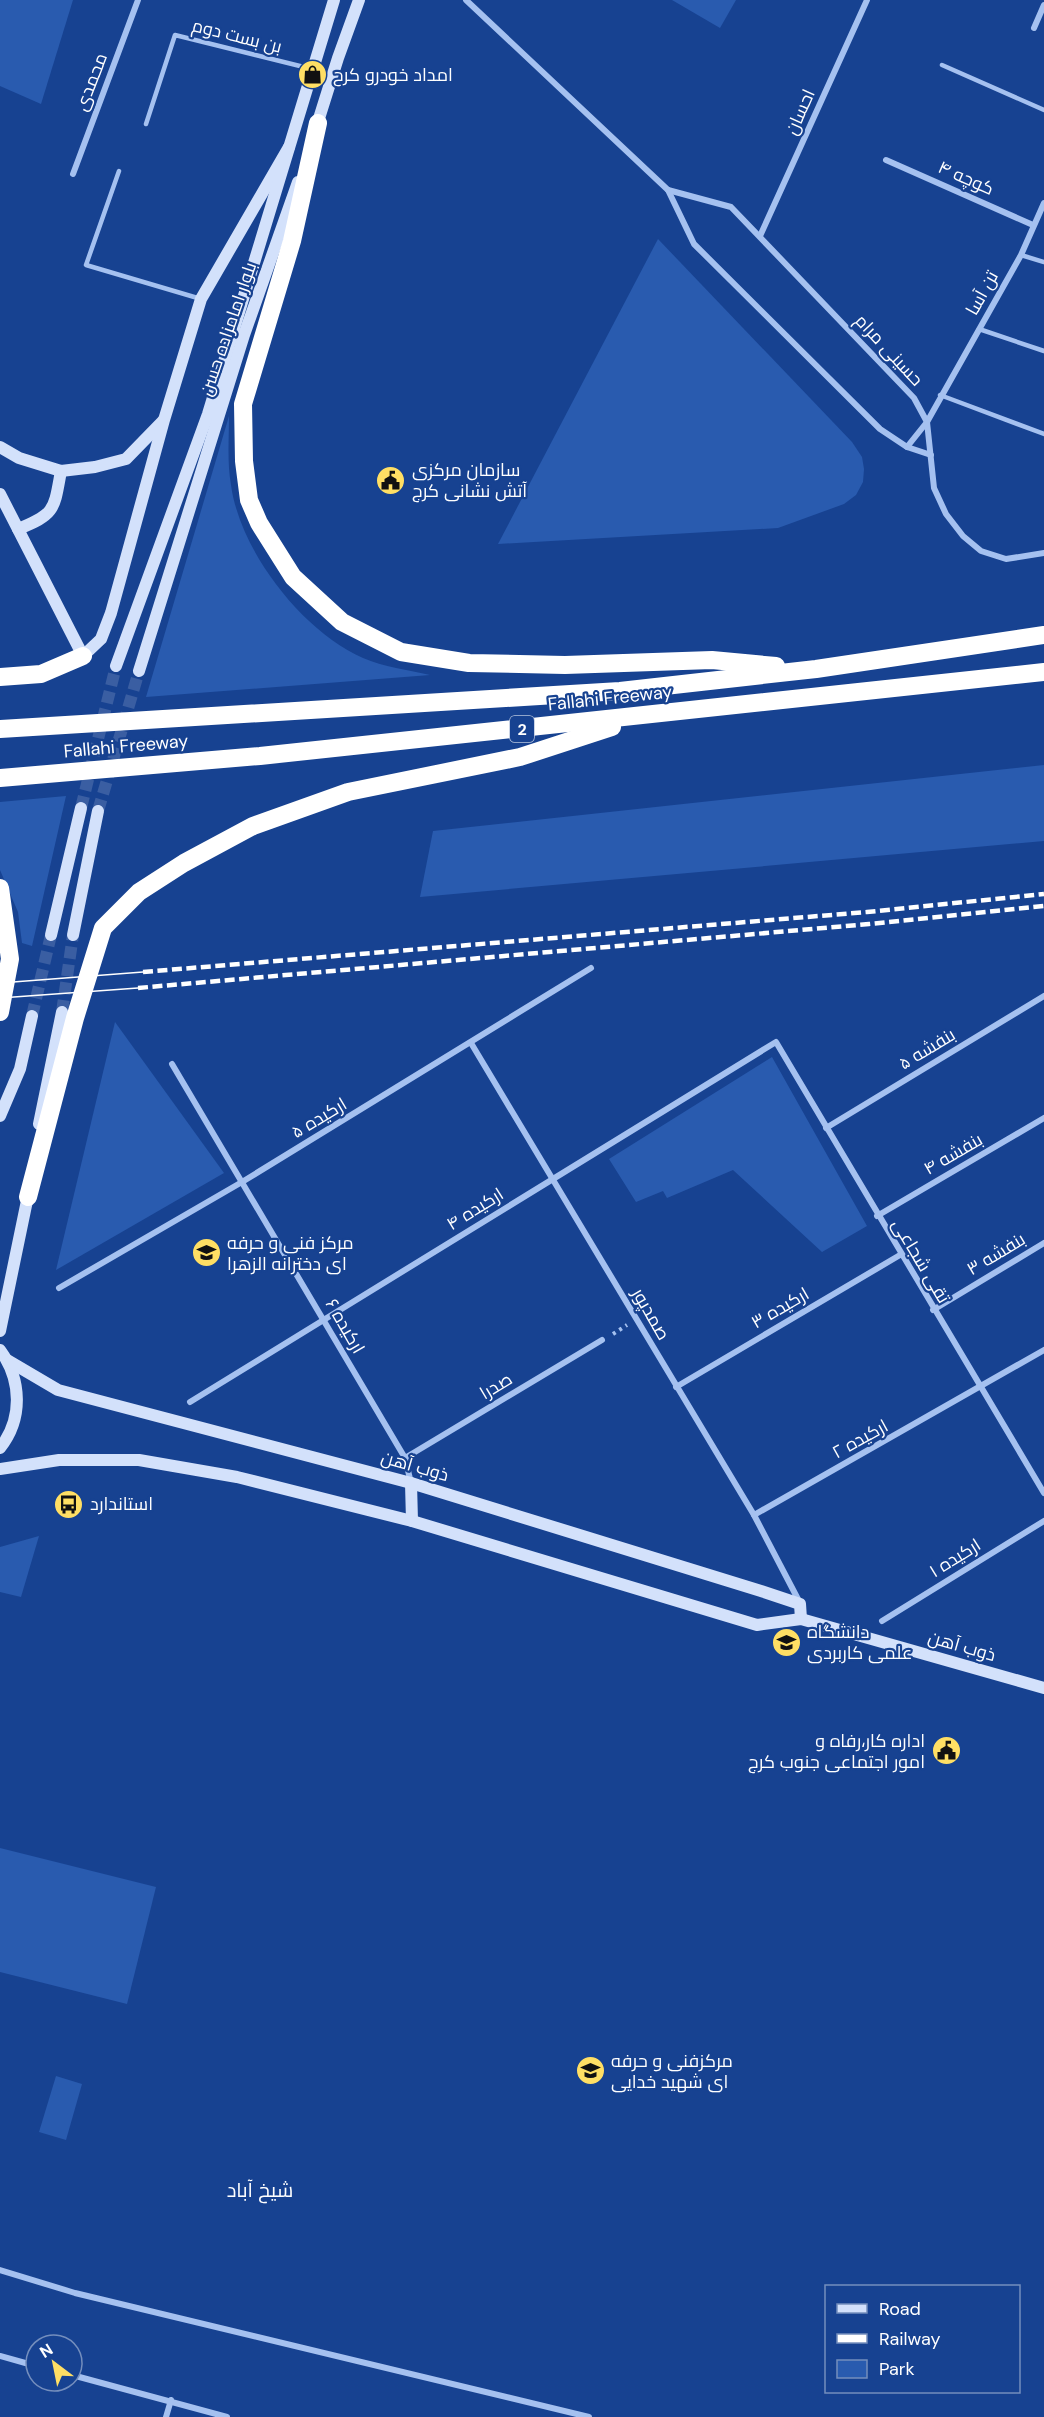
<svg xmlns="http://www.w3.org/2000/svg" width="1044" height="2417" viewBox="0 0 1044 2417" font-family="'DM Sans',Cairo,sans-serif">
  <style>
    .green { fill: #295baf }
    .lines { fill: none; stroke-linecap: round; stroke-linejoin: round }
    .secondary-tunnel { stroke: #3a5ea2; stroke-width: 12; stroke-dasharray: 12 6; stroke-linecap: butt }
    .path { stroke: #a5c1f0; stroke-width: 4; stroke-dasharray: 3 4.5; stroke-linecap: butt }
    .lane { stroke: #a5c1f0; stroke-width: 4.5 }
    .street { stroke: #a5c1f0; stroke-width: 6 }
    .secondary { stroke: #d3e1fb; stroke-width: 12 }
    .highway { stroke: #fff; stroke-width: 18 }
    .tram { stroke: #fff; stroke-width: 1.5 }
    .rail { stroke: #fff; stroke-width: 4.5; stroke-dasharray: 10 4.5; stroke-linecap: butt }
    .labels { text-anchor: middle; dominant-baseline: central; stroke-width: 4.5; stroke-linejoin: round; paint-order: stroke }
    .shield { fill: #174291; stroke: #b9c6de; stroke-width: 1.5 }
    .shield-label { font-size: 16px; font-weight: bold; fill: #fff }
    .street-label { font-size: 18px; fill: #fff; stroke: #174291 }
    .poi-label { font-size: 18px; fill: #fff; stroke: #174291; text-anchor: start }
    .neighbourhood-label { font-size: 20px; fill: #fff; stroke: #174291 }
  </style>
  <rect width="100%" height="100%" fill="#174291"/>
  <g class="green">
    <path d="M0,0H73L41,104L0,86Z"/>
    <path d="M672,0H736L720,28Z"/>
    <path d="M658,239L852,442L862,457L864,469L863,482L856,495L844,504L778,528L498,544Z"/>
    <path d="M229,416C229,438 227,463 231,485C240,551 302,631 363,658C383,667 409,670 430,675L146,697Z"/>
    <path d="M1044,765V841L420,897L433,831Z"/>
    <path d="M66,796L32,946L22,943L18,912L0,870V802Z"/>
    <path d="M115,1022L224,1173L56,1270Z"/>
    <path d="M772,1057L867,1226L822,1252L733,1170L667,1198L663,1191L636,1202L609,1159Z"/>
    <path d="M39,1536L21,1597L0,1592V1547Z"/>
    <path d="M0,1848L156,1887L127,2004L0,1972Z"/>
    <path d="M56,2076L82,2084L66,2140L39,2132Z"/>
  </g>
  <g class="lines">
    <g class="secondary-tunnel">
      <path d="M81,808L116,666"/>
      <path d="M98,811L139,671"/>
      <path d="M62,1012L73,935"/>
      <path d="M32,1016L51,935"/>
    </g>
    <path class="path" d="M613,1334L627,1325"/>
    <g class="lane">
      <path d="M942,65L1044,110"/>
      <path d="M146,124L175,35L312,69"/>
      <path d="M119,171L86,265L201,299"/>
      <path d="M1021,255L1044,262"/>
      <path d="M979,329L1044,351"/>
      <path d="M940,395L1044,434"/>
    </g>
    <g class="street">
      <path d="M466,0L668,190L694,244L880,429L907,447L931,455"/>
      <path d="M1034,28L1044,5"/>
      <path d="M886,160L1033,225"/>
      <path d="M73,174L138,0"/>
      <path d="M668,190L731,207L914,398L927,422L934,488L946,514L963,536L981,551L1006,559L1044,553"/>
      <path d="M760,236L867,0"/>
      <path d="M907,447L927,422L1021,255L1044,203"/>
      <path d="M471,1043L754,1515L800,1603"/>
      <path d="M172,1064L405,1458L411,1483"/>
      <path d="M826,1128L1044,996"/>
      <path d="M877,1216L1044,1118"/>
      <path d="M59,1288L242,1182L591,968"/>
      <path d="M933,1310L1044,1243"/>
      <path d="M676,1387L900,1255"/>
      <path d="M190,1402L776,1042L1044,1493"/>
      <path d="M405,1458L602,1340"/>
      <path d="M754,1515L1044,1350"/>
      <path d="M882,1621L1044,1521"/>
      <path d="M0,2270L75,2293L589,2417"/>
      <path d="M0,2356L36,2366"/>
      <path d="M72,2375L227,2417"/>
      <path d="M166,2417L171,2400"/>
    </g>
    <g class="secondary">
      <path d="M316,128L338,58L359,0"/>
      <path d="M0,447L19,458L61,471L95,467L126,459L163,421"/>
      <path d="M0,494L83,656L101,639L111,613L164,420L201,299L289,147"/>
      <path d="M18,529C56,514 54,509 61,471"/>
      <path d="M116,666L208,414L334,0"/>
      <path d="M139,671L244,335L298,182"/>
      <path d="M51,935L81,808"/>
      <path d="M73,935L98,811"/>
      <path d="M0,1116L20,1069L32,1016"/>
      <path d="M39,1124L62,1012"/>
      <path d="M0,1331L29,1191"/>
      <path d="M0,1350C22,1380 23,1419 0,1448"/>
      <path d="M7,1360L58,1390L411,1483L761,1591L800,1604L801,1619"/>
      <path d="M0,1469L59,1460H139L237,1477L412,1521L757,1625L801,1619L1044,1688"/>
      <path d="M411,1483L412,1521"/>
    </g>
    <g class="highway">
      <path d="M318,123L292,241L243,404L244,461L249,500L259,523L293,577L342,622L401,652L469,663L565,665L712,660L776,666"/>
      <path d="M0,677L41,674L83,656"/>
      <path d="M0,729L620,691L816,669L1044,635"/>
      <path d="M0,778L260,756L1044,672"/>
      <path d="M0,888L10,959L0,1012"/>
      <path d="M28,1197L75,1018L103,928L139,892L184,863L253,826L348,792L520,757L612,727"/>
    </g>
    <g class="tram">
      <path d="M0,983L143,972"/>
      <path d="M0,998L138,988"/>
    </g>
    <g class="rail">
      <path d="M143,972L867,912L1044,894"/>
      <path d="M138,988L869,924L1044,906"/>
    </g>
  </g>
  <defs>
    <symbol id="shop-disc" viewBox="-11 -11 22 22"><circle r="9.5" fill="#ffdf64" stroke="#174291"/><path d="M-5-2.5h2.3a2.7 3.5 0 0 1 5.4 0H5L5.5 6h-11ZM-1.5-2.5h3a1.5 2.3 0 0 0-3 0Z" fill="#111"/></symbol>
    <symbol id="civic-disc" viewBox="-11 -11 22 22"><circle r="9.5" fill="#ffdf64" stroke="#174291"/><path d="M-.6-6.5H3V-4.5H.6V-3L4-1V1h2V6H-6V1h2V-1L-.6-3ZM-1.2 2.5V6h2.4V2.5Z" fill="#111"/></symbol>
    <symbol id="university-disc" viewBox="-11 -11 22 22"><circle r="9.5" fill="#ffdf64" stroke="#174291"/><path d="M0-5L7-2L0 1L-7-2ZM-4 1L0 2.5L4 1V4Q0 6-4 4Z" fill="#111"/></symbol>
    <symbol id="bus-disc" viewBox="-11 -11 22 22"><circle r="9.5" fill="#ffdf64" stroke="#174291"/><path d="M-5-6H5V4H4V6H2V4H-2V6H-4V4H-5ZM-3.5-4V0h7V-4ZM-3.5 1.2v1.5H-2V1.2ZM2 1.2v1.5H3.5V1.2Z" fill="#111"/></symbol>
  </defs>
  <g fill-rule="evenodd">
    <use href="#shop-disc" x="296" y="58" width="33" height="33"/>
    <use href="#civic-disc" x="374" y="464" width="33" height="33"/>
    <use href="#university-disc" x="190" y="1236" width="33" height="33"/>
    <use href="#bus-disc" x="52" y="1488" width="33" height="33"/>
    <use href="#university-disc" x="770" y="1626" width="33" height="33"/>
    <use href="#civic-disc" x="930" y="1734" width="33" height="33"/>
    <use href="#university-disc" x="574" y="2054" width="33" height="33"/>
  </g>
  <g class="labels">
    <rect class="shield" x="510" y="716" width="24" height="26" rx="4.5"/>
    <g class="shield-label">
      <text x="522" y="729">2</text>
    </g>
    <g class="street-label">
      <text transform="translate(237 36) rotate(14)">بن بست دوم</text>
      <text transform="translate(91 82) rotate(-69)">محمدی</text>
      <text transform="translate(800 112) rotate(-66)">احسان</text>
      <text transform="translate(966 178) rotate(24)">کوچه ۴</text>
      <text transform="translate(982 293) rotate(-61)">تن آسا</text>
      <text transform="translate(228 329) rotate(-71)">بلوار امامزاده حسن</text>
      <text transform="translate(889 350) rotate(47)">حسینی مرام</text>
      <text transform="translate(610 698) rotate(-6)">Fallahi Freeway</text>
      <text transform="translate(126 746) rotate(-5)">Fallahi Freeway</text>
      <text transform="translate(927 1049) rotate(-31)">بنفشه ۵</text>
      <text transform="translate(319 1118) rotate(-31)">ارکیده ۵</text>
      <text transform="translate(953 1154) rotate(-30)">بنفشه ۴</text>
      <text transform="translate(475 1209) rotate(-32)">ارکیده ۴</text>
      <text transform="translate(996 1254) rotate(-31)">بنفشه ۳</text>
      <text transform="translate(921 1261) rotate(59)">تقی شجاعی</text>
      <text transform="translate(780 1308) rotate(-30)">ارکیده ۳</text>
      <text transform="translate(651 1314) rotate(60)">صمدپور</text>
      <text transform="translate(345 1326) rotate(60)">ارکیده ۶</text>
      <text transform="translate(496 1386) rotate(-31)">صدرا</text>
      <text transform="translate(860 1439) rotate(-29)">ارکیده ۲</text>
      <text transform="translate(415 1466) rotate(16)">ذوب آهن</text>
      <text transform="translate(955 1558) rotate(-32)">ارکیده ۱</text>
      <text transform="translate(962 1646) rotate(16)">ذوب آهن</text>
    </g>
    <g class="poi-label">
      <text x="333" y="75">امداد خودرو کرح</text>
      <text x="412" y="470">سازمان مرکزی<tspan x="412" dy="21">آتش نشانی کرج</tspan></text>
      <text x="227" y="1243">مرکز فنی و حرفه<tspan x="227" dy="21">ای دخترانه الزهرا</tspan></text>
      <text x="90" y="1504">استاندارد</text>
      <text x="807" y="1632">دانشگاه<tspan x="807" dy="21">علمی کاربردی</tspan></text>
      <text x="925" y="1741" text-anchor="end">اداره کار،رفاه و<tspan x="925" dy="21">امور اجتماعی جنوب کرج</tspan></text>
      <text x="611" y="2061">مرکزفنی و حرفه<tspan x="611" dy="21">ای شهید خدایی</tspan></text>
    </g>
    <g class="neighbourhood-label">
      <text x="260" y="2190">شیخ آباد</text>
    </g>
  </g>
  <rect x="825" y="2285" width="195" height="108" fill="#174291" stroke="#748ebd" stroke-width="1.5"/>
  <rect x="837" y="2304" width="30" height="9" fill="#d3e1fb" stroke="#748ebd" stroke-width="1.5"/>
  <text x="879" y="2315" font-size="18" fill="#ffffff">Road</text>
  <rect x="837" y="2334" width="30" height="9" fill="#ffffff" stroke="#748ebd" stroke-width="1.5"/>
  <text x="879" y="2345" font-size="18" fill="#ffffff">Railway</text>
  <rect x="837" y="2360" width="30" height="18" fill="#295baf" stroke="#748ebd" stroke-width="1.5"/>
  <text x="879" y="2375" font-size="18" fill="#ffffff">Park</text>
  <g transform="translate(54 2363) rotate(328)"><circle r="28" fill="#174291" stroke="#748ebd" stroke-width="1.5"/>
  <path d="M0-4.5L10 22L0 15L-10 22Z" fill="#ffdf64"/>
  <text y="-9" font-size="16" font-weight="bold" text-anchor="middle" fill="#ffffff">N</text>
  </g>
</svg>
